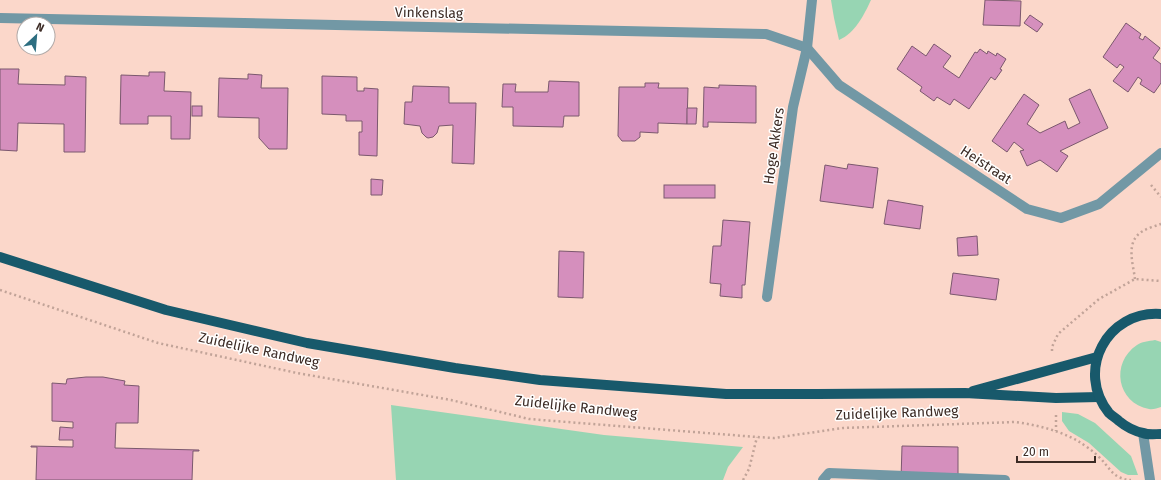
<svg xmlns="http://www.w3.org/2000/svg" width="1161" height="480" viewBox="0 0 1161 480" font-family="'Fira Sans',sans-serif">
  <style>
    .green { fill: #97d5b3 }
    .building { fill: #d58fbd; stroke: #7b586e }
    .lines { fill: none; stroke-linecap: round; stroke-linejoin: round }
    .path { stroke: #c1a398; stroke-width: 2.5; stroke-dasharray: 2 3; stroke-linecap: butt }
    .service { stroke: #7298a5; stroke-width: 10 }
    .minor { stroke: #7298a5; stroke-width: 10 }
    .primary { stroke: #18596b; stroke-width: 10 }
    .labels { text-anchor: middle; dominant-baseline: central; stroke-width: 3; stroke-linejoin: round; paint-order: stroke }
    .street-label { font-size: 14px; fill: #3c2b25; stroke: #fff }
  </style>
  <rect width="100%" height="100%" fill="#fbd7ca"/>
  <g class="green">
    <path d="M831,0H871C864,15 855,33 839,40L834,18Z"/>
    <path d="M1155,340L1161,342V407C1157,408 1153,410 1149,409C1117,403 1110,363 1137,345C1141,342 1149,341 1155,340Z"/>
    <path d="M391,405L604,435L743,447L728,467L723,480H396Z"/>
    <path d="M1062,412L1078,414L1095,423L1131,456L1138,475H1128L1121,472L1089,443L1069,431L1062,421Z"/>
  </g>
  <g class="building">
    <path d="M985,0L1021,1L1020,26L983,25Z"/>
    <path d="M1030,15L1043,24L1037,32L1024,23Z"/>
    <path d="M1126,23L1141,34L1139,38L1143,40L1145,36L1160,48L1153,58L1161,64V83L1154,93L1140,84L1142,80L1138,77L1128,92L1113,81L1124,67L1120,64L1117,68L1103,57Z"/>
    <path d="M934,44L951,56L943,67L959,78L975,52L977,53L980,49L987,54L988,51L996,56L997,53L1006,59L1000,69L1002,70L995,80L991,77L969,109L954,99L950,105L937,97L934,101L920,91L922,87L897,69L912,46L926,56Z"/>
    <path d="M0,69H19L18,84L65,85V76L86,77L85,152H64V124L18,123L17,151L0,150Z"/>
    <path d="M149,72H165L164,91L191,92L190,139H171V116H148V124H120L121,75L149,76Z"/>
    <path d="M248,74L262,75L261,88H288L287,149H269L259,138V118L218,117L219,78L248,79Z"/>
    <path d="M322,76L357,77V91H364V88L378,89L377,156L359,155V132H362V121H346V115L322,114Z"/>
    <path d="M549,81L579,82V116H564L563,127L513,126V107H502L503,84H516L515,92H548Z"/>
    <path d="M645,83H659L658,88H688L687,124L658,123V133L640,132V137L635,141H622L618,136L619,87H645Z"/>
    <path d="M719,85L756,86V123L708,122V127H703L704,87L719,88Z"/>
    <path d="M413,86L449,87V103H476L474,164L452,163L453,125L439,126L437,133L433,137L428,138L426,137L422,133L420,126L404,124L405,102H412Z"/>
    <path d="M1090,89L1108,128L1060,151L1068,156L1057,172L1040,160L1027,166L1020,151L1024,150L1014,142L1007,152L992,141L1024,94L1039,105L1027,124L1040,133L1065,121L1068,129L1080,123L1069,99Z"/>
    <rect x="192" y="106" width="10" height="10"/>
    <path d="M687,108H697L696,124H687Z"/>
    <path d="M848,164L878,168L873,208L820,201L825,165L847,169Z"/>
    <path d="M371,179L383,180L382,195H371Z"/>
    <rect x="664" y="185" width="51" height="13"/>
    <path d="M888,200L923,206L920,229L884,224Z"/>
    <path d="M723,220L750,222L745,285H742V298L720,296L721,284L710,283L713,246H721Z"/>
    <path d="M977,236L978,255L958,256L957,238Z"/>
    <path d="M559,251L584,252L583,298L558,297Z"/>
    <path d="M953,273L999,279L996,300L950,294Z"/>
    <path d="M86,377H103L125,381L124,385L139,386L138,423H116L115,448L199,450V451H193L192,480H36L37,447H31V446L73,447V440H59L60,427L73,428V422L52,421V383L66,384L67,379Z"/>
    <path d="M902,446L958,447V480H901Z"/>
  </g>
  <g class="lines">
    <g class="path">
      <path d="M1151,185L1161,197"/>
      <path d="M1135,279C1133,263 1125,241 1143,231C1148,228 1155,226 1161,224"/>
      <path d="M0,290L158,343L297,373L451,400L529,419L757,437L774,438L843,428L1015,422C1037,425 1058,430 1078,441C1084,445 1092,450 1098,456C1110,467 1112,479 1131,480"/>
      <path d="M1052,351V347L1058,334L1099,299L1135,279L1161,281"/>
      <path d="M1056,415V431"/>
      <path d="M743,480L749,469L757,437"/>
    </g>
    <path class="service" d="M823,480L829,473L1005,480"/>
    <g class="minor">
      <path d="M0,18L766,34L807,48L839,85L1027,209L1061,218L1099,204L1161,153"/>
      <path d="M767,297L793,107L807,48L812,0"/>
      <path d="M1143,433L1150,480"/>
    </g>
    <g class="primary">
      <path d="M0,257L166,310L307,343L455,368L540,380L726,394H818L965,393L1056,398L1099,397"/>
      <path d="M1161,314C1107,310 1075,371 1109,413C1112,416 1116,418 1119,421C1125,426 1134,431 1143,433C1148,435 1155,434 1161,434"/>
      <path d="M973,391L1097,357"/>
    </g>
  </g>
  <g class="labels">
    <g class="street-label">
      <text transform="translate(429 13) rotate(1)">Vinkenslag</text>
      <text transform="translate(774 146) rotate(-82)">Hoge Akkers</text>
      <text transform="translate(986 165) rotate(33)">Heistraat</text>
      <text transform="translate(259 350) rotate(12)">Zuidelijke Randweg</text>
      <text transform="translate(576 407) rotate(6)">Zuidelijke Randweg</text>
      <text transform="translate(897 413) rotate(-2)">Zuidelijke Randweg</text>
    </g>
  </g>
  <g transform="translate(36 36) rotate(26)"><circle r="19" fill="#ffffff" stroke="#b1aaa8"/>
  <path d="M0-3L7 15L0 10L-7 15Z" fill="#2d6e81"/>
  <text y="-6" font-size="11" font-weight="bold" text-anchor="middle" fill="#3c2b25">N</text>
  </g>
  <path d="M1017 456v6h78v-6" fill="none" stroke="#3c2b25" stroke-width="2"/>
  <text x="1023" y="456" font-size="12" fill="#3c2b25" stroke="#ffffff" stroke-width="3" paint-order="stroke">20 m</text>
</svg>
